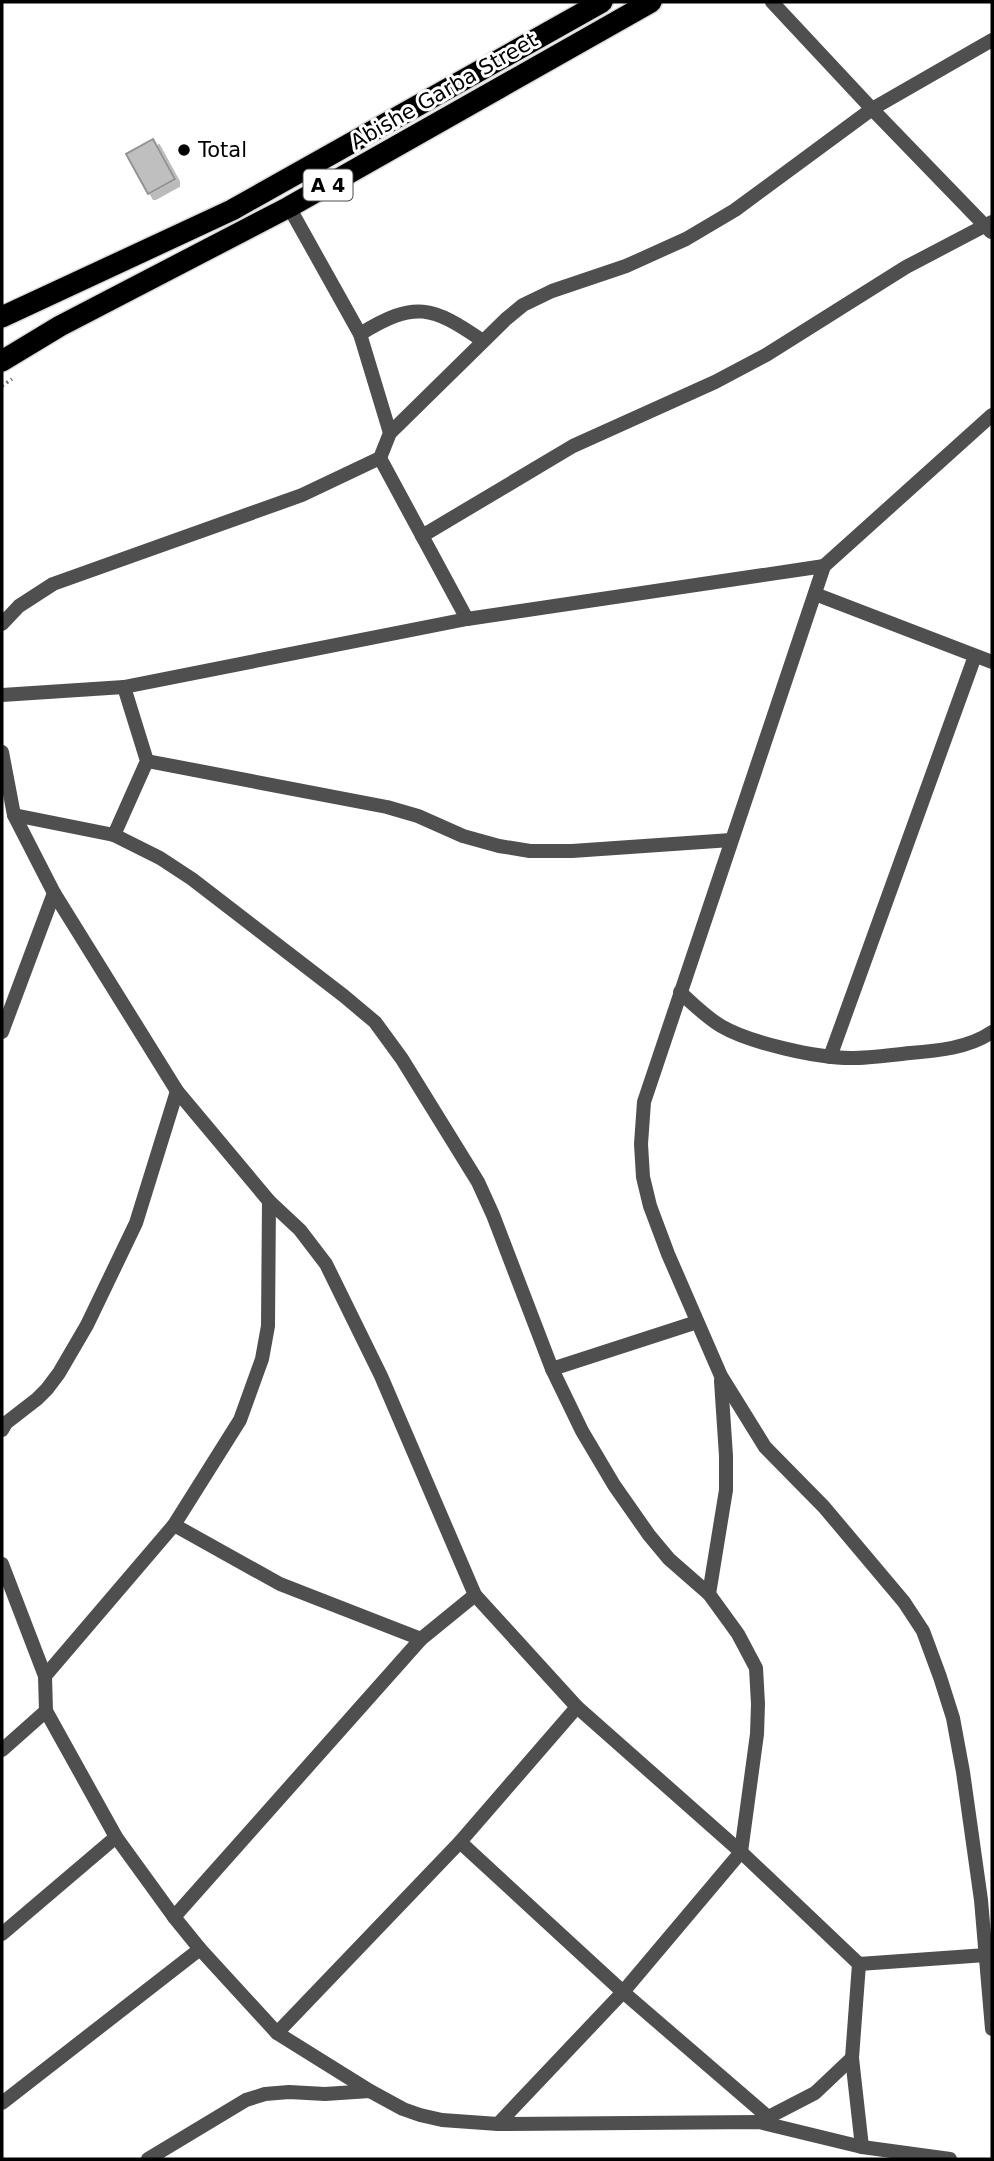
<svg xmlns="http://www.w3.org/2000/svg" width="994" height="2161" viewBox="0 0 994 2161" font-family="'DejaVu Sans',sans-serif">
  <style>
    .building { fill: #bfbfbf; stroke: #939393; stroke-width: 2; filter: url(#shadow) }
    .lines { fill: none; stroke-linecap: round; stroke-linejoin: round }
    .highway-casing { stroke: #dbdbdb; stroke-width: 24 }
    .path { stroke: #717171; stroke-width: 3.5; stroke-dasharray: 2 3.5; stroke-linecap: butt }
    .street { stroke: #4f4f4f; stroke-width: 14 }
    .highway { stroke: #000; stroke-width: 21 }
    .poi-dot { fill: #000; stroke: #fff; stroke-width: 2.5 }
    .labels { text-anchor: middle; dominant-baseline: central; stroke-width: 6; stroke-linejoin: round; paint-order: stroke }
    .shield { fill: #fff; stroke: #4c4c4c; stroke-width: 2 }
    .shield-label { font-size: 19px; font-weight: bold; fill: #000 }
    .street-label { font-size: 21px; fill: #000; stroke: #fff }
    .poi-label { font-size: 21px; fill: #000; stroke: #fff; text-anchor: start }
  </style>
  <defs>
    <filter id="shadow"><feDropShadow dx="6" dy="6" stdDeviation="0" flood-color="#0004"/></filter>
  </defs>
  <rect width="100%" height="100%" fill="#fff"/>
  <path class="building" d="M153,139L175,179L148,194L126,154Z"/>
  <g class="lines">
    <defs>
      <g id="highway">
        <path d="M2,317L232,210L602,2"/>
        <path d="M2,361L60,326L289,207L651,2"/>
      </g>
    </defs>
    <use href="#highway" class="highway-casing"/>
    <path class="path" d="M2,386L12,379"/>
    <g class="street">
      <path d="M772,2L872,109L991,232"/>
      <path d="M289,207L360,334L390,433"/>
      <path d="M360,334C415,300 432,306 483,341"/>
      <path d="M992,415L824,566L644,1102L641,1144L643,1177L650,1206L668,1254L721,1376L765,1447L824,1507L904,1602L923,1631L940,1677L953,1718L963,1772L981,1900L992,2029"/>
      <path d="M380,458L467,619"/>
      <path d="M422,536L573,446L715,382L766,355L906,267L992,222"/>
      <path d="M815,594L992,662"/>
      <path d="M2,624L19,606L53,584L302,495L380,458L390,433L506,319L523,305L552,291L626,266L686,239L735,210L872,109L992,40"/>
      <path d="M2,695L124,687L467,619L824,566"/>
      <path d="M2,752L14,815L54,893L177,1091L269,1201L300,1230L326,1264L381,1376L475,1595L577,1707L741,1852L859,1964L986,1955"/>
      <path d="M147,761L387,807L418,816L463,836L499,846L530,851H572L731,840"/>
      <path d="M14,815L114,835L160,858L192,879L344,996L375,1022L402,1059L478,1182L493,1215L552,1369L582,1431L614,1485L649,1535L669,1559L709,1594L738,1634L756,1668L758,1704L757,1734L741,1852L623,1992L498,2124"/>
      <path d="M114,835L147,761L124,687"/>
      <path d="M680,992C693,1004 706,1017 721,1026C750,1043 817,1058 851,1058C870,1058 890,1055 910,1053C937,1051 969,1048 992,1032"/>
      <path d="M2,1032L54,893"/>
      <path d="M830,1057L975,656"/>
      <path d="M552,1369L697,1322"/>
      <path d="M2,1430L6,1423L37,1399L47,1389L59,1373L87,1325L136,1223L177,1091"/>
      <path d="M174,1525L280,1584L421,1639"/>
      <path d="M2,1564L45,1676L46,1711L116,1837L174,1917L200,1949L277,2033L370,2091L403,2109L420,2115L442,2120L498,2124L759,2122L862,2147L950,2159"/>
      <path d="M709,1594L726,1490V1456L721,1381"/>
      <path d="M45,1676L174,1525L240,1420L262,1359L268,1326L269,1201"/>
      <path d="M2,1750L46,1711"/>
      <path d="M460,1842L623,1992L768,2117"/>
      <path d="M174,1917L421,1639L475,1595"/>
      <path d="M2,1934L116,1837"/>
      <path d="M859,1964L852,2058L862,2147"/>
      <path d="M277,2033L460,1842L577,1707"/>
      <path d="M2,2103L200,1949"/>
      <path d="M761,2121L815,2093L852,2058"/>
      <path d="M148,2159L246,2100L265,2094L289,2092L325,2094L370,2091"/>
    </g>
    <use href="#highway" class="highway"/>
  </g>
  <circle class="poi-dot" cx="184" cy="150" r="7"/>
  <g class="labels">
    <rect class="shield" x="303.5" y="169.5" width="49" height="31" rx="5"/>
    <g class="shield-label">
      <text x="328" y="185">A 4</text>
    </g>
    <g class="street-label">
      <text transform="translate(444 91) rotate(-30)">Abishe Garba Street</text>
    </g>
    <g class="poi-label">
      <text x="198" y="150">Total</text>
    </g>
  </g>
  <rect width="994" height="2161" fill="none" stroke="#000000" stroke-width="7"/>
</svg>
